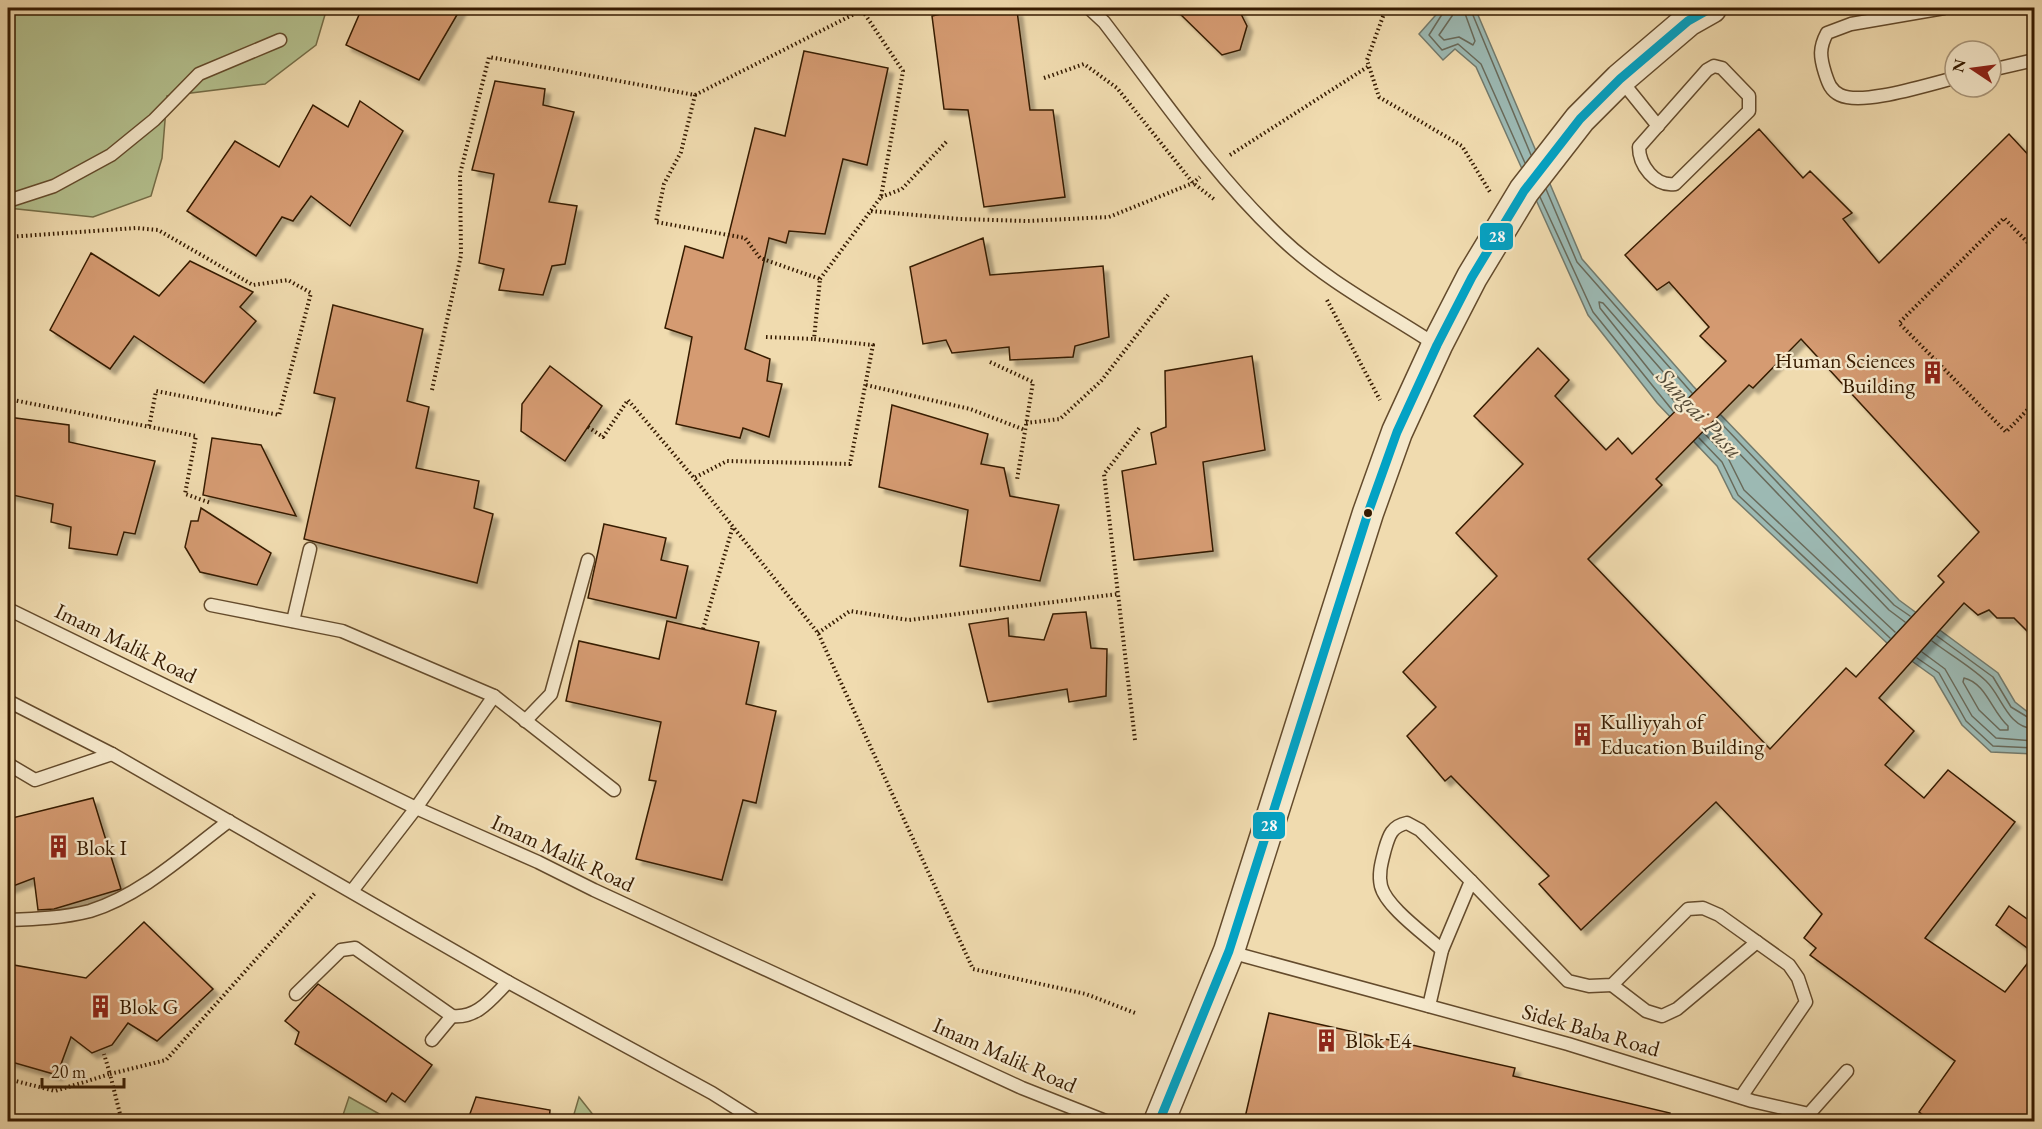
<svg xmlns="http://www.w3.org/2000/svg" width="2042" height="1129" viewBox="0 0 2042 1129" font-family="'EB Garamond',serif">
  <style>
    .green { fill: #b4c18f; stroke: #756e48; stroke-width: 1.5 }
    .water { fill: #9cb9b3; stroke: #737a6c; stroke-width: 1.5 }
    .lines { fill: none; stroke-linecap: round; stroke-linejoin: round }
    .shore { stroke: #696a5a; stroke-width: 1.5 }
    .building { fill: #d59b72; stroke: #361b01; stroke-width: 1.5; fill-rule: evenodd; filter: url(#shadow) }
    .service-casing { stroke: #644b2c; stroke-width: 15 }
    .tertiary-casing { stroke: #644b2c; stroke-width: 33 }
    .path { stroke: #361b01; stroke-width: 4; stroke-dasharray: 1.5 3; stroke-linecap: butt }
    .service { stroke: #f5e8cb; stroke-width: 12 }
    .tertiary { stroke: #f5e8cb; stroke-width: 30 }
    .bus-1-casing { stroke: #f5e8cb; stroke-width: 14 }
    .bus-1 { stroke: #03a2c4; stroke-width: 9 }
    .bus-dot { fill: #361b01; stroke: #f5e8cb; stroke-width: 2 }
    .labels { text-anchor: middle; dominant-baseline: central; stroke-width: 4.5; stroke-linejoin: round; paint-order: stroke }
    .poi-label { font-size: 22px; fill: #361b01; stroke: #f5e8cb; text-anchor: start }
    .street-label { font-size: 22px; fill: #361b01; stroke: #f5e8cb }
    .water-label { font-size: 24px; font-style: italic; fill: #554a36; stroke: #f5e8cb }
    .line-badge { stroke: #f5e8cb; stroke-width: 2 }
    .badge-label { font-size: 16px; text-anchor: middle; font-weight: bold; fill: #fff }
  </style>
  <defs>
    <filter id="shadow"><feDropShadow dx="5.5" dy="5.5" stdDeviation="1.5" flood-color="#0004"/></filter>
  </defs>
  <rect width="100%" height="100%" fill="#f0dbaf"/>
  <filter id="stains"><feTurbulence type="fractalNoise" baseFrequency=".00333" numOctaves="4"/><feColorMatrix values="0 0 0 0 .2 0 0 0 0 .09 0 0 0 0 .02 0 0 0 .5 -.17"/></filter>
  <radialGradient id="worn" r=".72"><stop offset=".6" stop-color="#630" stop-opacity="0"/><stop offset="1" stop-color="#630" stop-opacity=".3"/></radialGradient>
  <g class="green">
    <path d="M8,8H327L316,45L265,84L167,96L162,158L151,196L93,217L8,208Z"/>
    <path d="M349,1097L392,1121H341Z"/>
    <path d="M579,1097L598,1121H572Z"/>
  </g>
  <path class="water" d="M1442,8H1475L1582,259L1693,386L1899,600L1998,673L2015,702L2034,717V754L1991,752L1962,725L1934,677L1888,644L1733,498L1717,466L1657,403L1588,315L1476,67L1455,49L1443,60L1419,34Z"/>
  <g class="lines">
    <g class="shore">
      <path d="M1446,8L1429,35L1442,50L1458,44L1481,64L1525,163"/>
      <path d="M1454,8L1452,16L1439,35L1444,40L1459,37L1473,45L1475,41L1463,8"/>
      <path d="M1470,8L1531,155"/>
      <path d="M1546,189L1577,262L1692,393"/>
      <path d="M1540,197L1593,312L1673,411"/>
      <path d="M1678,406L1600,308L1599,302L1603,303L1686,398"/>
      <path d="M1717,419L1894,605L1910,616"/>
      <path d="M1712,425L1889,610L1905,622"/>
      <path d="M1704,433L1728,458L1744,490L1895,632"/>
      <path d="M1699,438L1722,462L1738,495L1890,638"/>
      <path d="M1937,636L1993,677L2011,707L2034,721"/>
      <path d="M1932,641C1949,654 1970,666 1986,681C2002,696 2007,727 2034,729"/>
      <path d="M1922,652L1945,669L1972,716L1996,738L2034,741"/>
      <path d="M1917,658L1939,673L1966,721L1993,746L2034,748"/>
      <path d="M1964,678C1986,683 1992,712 2008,726V730H2000L1979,710L1963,682Z"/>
    </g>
  </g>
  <g class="building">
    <path d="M362,8H461L419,80L346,45Z"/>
    <path d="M967,8H1002L1017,11L1030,110H1053L1065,197L984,207L968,110L944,109L932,16Z"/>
    <path d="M1174,8H1238L1247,26L1240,50L1222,55Z"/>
    <path d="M804,51L888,68L867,165L843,159L825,234L789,231L786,243L769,238L745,349L770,359L767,381L782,384L769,437L743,428L740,438L676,424L692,337L665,328L685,246L723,258L755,128L785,136Z"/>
    <path d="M495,81L545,89L543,105L574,112L549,202L577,206L565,264L552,266L543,295L499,290L504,269L479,263L494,174L472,170Z"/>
    <path d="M360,101L403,131L350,226L311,196L293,221L282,217L256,256L187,211L235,141L279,167L313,105L348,127Z"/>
    <path d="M1759,129L1803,178L1810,171L1852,213L1843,219L1879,263L2009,134L2034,161V638L2014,618H1997L1989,610L1978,615L1964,603L1879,698L1914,731L1885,765L1924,798L1948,770L2015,822L1925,938L2005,992L2034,955V1122H1933L1919,1112L1955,1061L1810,955L1816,948L1804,938L1822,914L1716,802L1581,930L1539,884L1549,876L1451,776L1445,781L1407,736L1436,707L1403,672L1497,576L1456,533L1523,464L1474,416L1538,348L1569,380L1555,396L1606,450L1618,438L1632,454L1726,361L1700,336L1709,327L1669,282L1657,290L1625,255ZM1801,339L1979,532L1938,576L1944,582L1856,677L1846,668L1770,749L1588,559L1662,485L1656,479L1749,385L1753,388Z"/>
    <path d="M983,238L990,275L1103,266L1109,337L1075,346L1073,357L1010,360L1009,347L952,353L946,340L923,344L910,267Z"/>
    <path d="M91,253L159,296L190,261L253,292L240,307L256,321L204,383L134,336L110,369L50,330Z"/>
    <path d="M333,305L423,329L407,401L429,407L416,468L479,481L474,508L493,514L477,583L304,539L335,398L314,393Z"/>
    <path d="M1252,356L1265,450L1203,462L1213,551L1134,560L1122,471L1156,464L1151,433L1166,427L1165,371Z"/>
    <path d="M550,366L602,406L565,461L521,431L522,404Z"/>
    <path d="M892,405L988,434L981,464L1004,468L1010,496L1059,505L1040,581L960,566L968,510L879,487Z"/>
    <path d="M8,417L69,425V442L155,461L135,534L124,532L117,555L69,548L71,527L51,522L53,504L8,494Z"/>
    <path d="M212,438L261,445L296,516L203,495Z"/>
    <path d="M201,508L271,553L257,585L200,572L185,547L191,521H198Z"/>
    <path d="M604,524L666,538L661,560L688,566L676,618L588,598Z"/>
    <path d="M1086,612L1091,648L1107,649L1106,696L1069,702L1067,689L988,702L969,624L1008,618L1009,636L1044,640L1053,614Z"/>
    <path d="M667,621L759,642L746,704L776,711L756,803L743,800L722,880L636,859L656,781L649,780L661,722L566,701L579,641L659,659Z"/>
    <path d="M93,798L121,889L54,909L38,910L34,878L8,888V819Z"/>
    <path d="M2009,906L2034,924V953L1996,925Z"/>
    <path d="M144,922L213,989L157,1041L128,1023L112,1045L92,1053L71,1037L57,1075L8,1061V964L86,978Z"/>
    <path d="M318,984L432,1065L405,1102L392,1093L386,1102L295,1044L299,1032L285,1021Z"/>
    <path d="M1269,1013L1515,1068L1513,1076L1670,1113L1669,1122H1244Z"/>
    <path d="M476,1097L550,1110L549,1122H467Z"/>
  </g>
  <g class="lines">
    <defs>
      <g id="service">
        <path d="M1089,8L1104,22C1160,95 1214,175 1281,238C1326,281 1384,311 1436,345"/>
        <path d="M1944,8L1851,24L1827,33C1819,48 1820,57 1825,73C1828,82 1830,90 1840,95C1863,106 1929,84 1955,78"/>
        <path d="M1714,66L1722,68L1749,96V111L1675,184C1655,187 1639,165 1639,147L1707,70Z"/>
        <path d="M1991,70L2034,60"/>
        <path d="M1620,79L1658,126"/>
        <path d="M8,201L54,186L111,155L154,120L199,74L280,40"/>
        <path d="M211,605L342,631L494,696L416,808L352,891"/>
        <path d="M8,609L416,808L538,862L594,890L1022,1088L1108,1122"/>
        <path d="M293,621L310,549"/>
        <path d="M494,696L614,790"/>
        <path d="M8,701L112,754L508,982L712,1093L758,1122"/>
        <path d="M525,721L551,694L588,560"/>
        <path d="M8,764L35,780L112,754"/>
        <path d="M8,920C35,919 63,918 90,911C142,895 186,853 229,821"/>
        <path d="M1442,950C1426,935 1386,907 1381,886C1378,873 1382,861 1385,849C1389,835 1392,826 1407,823L1420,830L1471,881"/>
        <path d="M1230,952L1568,1044L1752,1101L1809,1114L1847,1071"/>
        <path d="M1612,985L1646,1011L1662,1016L1677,1009L1757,942"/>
        <path d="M296,994L341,950L355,948L452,1016C477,1019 491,999 508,982"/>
        <path d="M1429,1006L1442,950L1471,881L1568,981L1589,986L1612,985L1688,909L1703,908L1719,915L1789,965L1798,978L1806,1002L1741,1097"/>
        <path d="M432,1040L452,1016"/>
      </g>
      <path id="tertiary" d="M1159,1122L1229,951L1368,513L1397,432L1437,345L1472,277L1524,191L1580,119L1620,79L1688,21L1711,8"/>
    </defs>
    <use href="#service" class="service-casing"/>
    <use href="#tertiary" class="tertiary-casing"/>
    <g class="path">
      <path d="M1383,8L1385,11L1367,60L1379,97L1462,146L1490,192"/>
      <path d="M1044,78L1084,64L1117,88L1193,183L1215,200"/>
      <path d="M695,95L862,10"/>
      <path d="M1230,155L1369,66"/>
      <path d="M881,197L902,189L948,140"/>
      <path d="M871,211L960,219L1027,221L1109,217L1193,183L1200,177"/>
      <path d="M8,237L136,228L158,230L253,285L288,280L311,293L279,415L156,391L149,427"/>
      <path d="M2034,249L2004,218L1899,323L2006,432L2034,403"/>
      <path d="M820,279L881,197L903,71L862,10L863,8"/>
      <path d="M1327,300L1380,400"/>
      <path d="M766,337L814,339"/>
      <path d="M990,362L1033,382L1017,480"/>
      <path d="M866,385L970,409L1025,430"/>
      <path d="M432,390L461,255L460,174L489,57L695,95L681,152L664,184L656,222L745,238L760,258L820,279L814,339L873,345L850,464L727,461L694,478L818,633L973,969L1086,994L1135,1013"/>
      <path d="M8,399L196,436L185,494L211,503"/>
      <path d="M1026,423L1060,419L1101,381L1168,295"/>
      <path d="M588,427L603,437L628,400L694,478"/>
      <path d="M703,629L733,526"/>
      <path d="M818,633L850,611L909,620L1118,594"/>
      <path d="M1135,740L1104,474L1140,427"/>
      <path d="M8,1079L55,1091L110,1074L104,1054"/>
      <path d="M122,1122L110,1074L166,1060L316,892"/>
    </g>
    <use href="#service" class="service"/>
    <use href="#tertiary" class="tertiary"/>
    <defs>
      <path id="bus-1" d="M1159,1122L1229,951L1368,513L1397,432L1437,345L1472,277L1524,191L1580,119L1620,79L1688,21L1711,8"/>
    </defs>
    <use href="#bus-1" class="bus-1-casing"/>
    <use href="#bus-1" class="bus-1"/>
  </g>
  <defs>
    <symbol id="building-bare" viewBox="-9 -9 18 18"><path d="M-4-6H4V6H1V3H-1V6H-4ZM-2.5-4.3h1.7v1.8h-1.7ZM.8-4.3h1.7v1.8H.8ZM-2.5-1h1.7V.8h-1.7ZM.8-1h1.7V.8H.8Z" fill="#8f2418" stroke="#f5e8cb" stroke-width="2.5" paint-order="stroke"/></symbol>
  </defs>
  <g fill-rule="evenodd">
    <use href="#building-bare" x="1916" y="356" width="33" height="33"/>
    <use href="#building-bare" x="1566" y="718" width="33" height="33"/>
    <use href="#building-bare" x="42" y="830" width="33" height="33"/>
    <use href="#building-bare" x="84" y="990" width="33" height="33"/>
    <use href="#building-bare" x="1310" y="1024" width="33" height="33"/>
  </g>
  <circle class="bus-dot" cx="1368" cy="513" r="5"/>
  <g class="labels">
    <g class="poi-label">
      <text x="1915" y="360" text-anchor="end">Human Sciences<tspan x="1915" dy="25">Building</tspan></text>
      <text x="1600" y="721">Kulliyyah of<tspan x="1600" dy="25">Education Building</tspan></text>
      <text x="76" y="847">Blok I</text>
      <text x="119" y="1006">Blok G</text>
      <text x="1345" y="1040">Blok E4</text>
    </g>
    <g class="street-label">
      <text transform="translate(126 643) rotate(26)">Imam Malik Road</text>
      <text transform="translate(563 853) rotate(25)">Imam Malik Road</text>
      <text transform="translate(1591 1030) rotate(16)">Sidek Baba Road</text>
      <text transform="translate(1005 1055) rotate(24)">Imam Malik Road</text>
    </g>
    <g class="water-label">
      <text transform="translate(1700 413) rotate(47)">Sungai Pusu</text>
    </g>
  </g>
  <g class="line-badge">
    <rect x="1479" y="222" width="35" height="29" rx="6" fill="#03a2c4"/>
    <rect x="1252" y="811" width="34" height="29" rx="6" fill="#03a2c4"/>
  </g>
  <g class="badge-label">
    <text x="1497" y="242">28</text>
    <text x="1269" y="831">28</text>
  </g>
  <rect width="2042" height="1129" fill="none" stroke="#f0dbaf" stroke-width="30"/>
  <rect x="9" y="9" width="2024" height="1111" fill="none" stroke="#361b01" stroke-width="3"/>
  <rect x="15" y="15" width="2012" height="1099" fill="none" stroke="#361b01" stroke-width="1.5"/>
  <g transform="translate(1973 69) rotate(283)"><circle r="28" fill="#f5e8cb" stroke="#a9967a" stroke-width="1.5"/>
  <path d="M0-4.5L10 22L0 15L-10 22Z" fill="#8f2418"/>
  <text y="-9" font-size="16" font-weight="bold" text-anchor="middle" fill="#361b01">N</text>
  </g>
  <path d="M42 1078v9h82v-9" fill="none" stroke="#361b01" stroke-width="3"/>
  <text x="51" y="1078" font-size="18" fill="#361b01" stroke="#f5e8cb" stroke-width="4.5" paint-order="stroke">20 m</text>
  <rect width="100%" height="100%" filter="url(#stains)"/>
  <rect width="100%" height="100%" fill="url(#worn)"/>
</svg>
